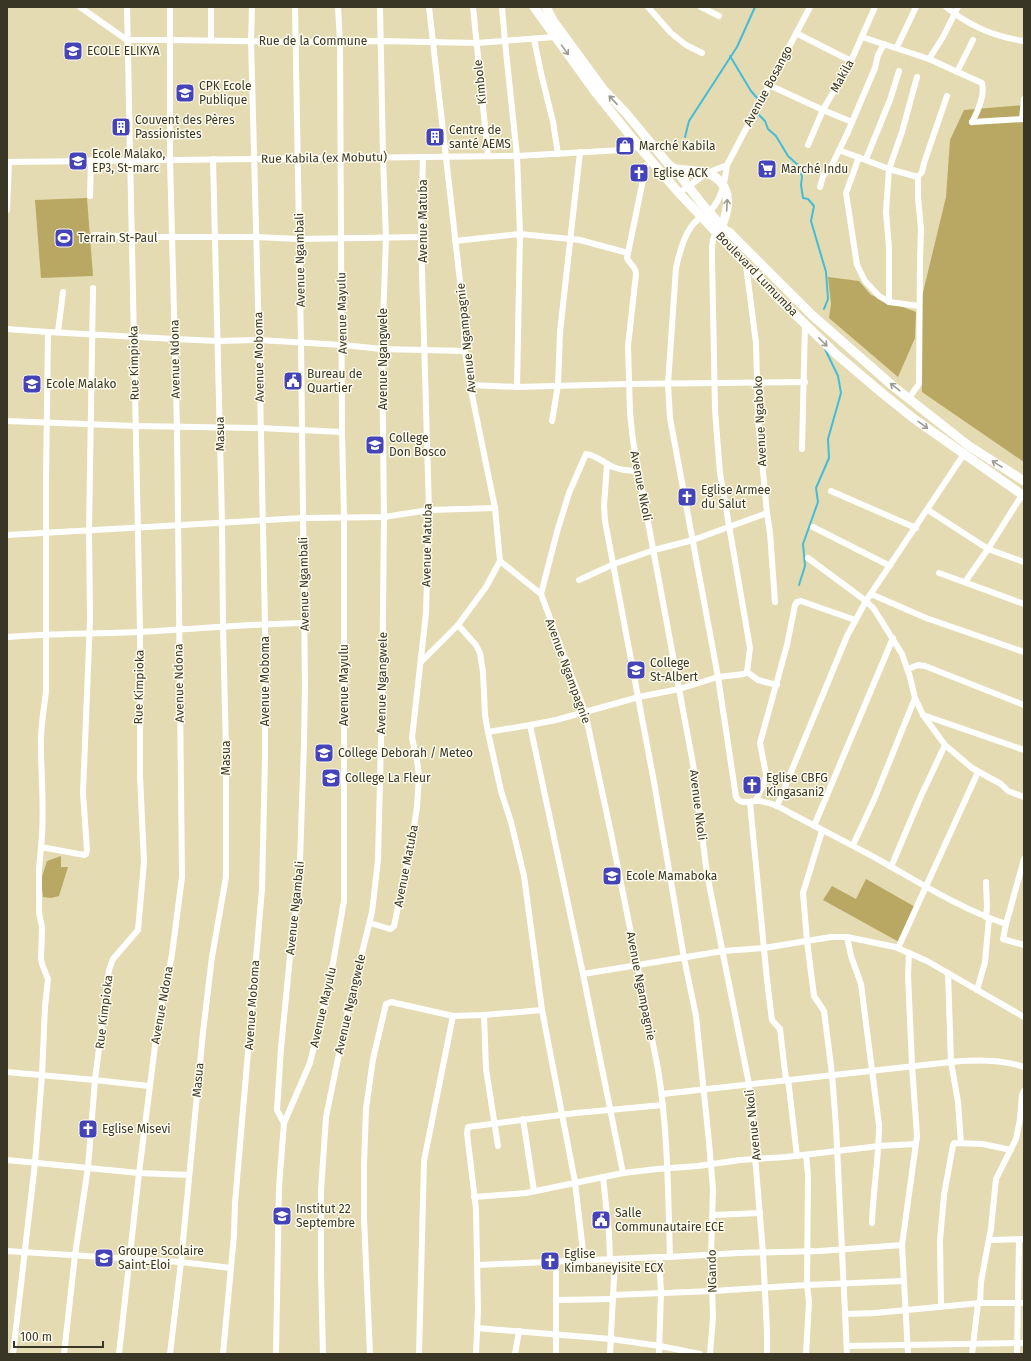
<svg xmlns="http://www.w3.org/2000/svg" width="1031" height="1361" viewBox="0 0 1031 1361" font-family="'Fira Sans',sans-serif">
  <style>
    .green { fill: #b8a863 }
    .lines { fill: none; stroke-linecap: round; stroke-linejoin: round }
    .stream { stroke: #43bcd8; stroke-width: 2 }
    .minor { stroke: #fff; stroke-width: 6 }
    .highway { stroke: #fff; stroke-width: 9 }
    .oneway { stroke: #9c9a92 }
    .labels { text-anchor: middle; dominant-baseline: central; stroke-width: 3; stroke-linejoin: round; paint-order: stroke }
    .street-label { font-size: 12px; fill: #393625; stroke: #fefcef }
    .poi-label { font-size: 12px; fill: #393625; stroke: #fefcef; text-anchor: start }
  </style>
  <rect width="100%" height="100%" fill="#e4dbb2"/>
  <g class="green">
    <path d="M1024,105V462L922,392L919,309L946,197L950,140L964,110Z"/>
    <path d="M87,198L93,276L41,278L35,200Z"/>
    <path d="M828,277L859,281L871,295L916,312L915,338L898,377L829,318L831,304Z"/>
    <path d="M61,856V867H68L59,896L51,898L43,897L41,880L47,861Z"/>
    <path d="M866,879L917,908L899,942L823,900L832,886L856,899Z"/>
  </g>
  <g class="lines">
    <g class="stream">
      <path d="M730,56L751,91L758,99V102"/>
      <path d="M759,110V115L765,121L768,129L776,136L788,156L799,166L802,177L801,185L803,198L808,199L814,206L811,221L826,272L828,299L824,309"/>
      <path d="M685,137L689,121L737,47L755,7"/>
      <path d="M799,585L805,566L803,544L818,502L816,488L829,458L828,439L841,393L838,376L825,349"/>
    </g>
    <g class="minor">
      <path d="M80,7L127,40H171L295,42L382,41L476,43L555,37L557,35"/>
      <path d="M211,7V40"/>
      <path d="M429,7L463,308L465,351L470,385L495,508L500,561L541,594L585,712L612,838L658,1069C668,1131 668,1194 670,1257H659L661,1292L659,1354"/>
      <path d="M473,7L488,156"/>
      <path d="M502,7L505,42L517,156L520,234L517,387"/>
      <path d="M648,7L671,33L686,45L702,53"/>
      <path d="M701,7L719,16"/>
      <path d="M810,7L727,165C725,181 722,199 710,211C703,216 696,219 691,227C683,238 679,254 676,268L668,384L670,418L718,677L736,797C741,806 751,800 758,801C771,802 781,808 792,814C822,830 852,845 881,861C922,884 961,909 1006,924"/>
      <path d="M946,7C968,25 995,37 1024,41"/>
      <path d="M796,33L851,61"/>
      <path d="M862,37L929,59L982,83C985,95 978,111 972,122"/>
      <path d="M534,39L541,73L553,122L558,154"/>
      <path d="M897,47L916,7"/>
      <path d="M929,59L943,37L958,7"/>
      <path d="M957,72L973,40"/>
      <path d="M917,77L902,132L889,169L886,212L889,248V302L919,306"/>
      <path d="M769,85L823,110L852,122"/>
      <path d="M1022,119L1024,99"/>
      <path d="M972,122L1024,119"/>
      <path d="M808,145L823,110L851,61L875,7"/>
      <path d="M839,150L889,169L918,177"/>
      <path d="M859,157L846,193L857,265L865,281L879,296L889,302"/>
      <path d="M866,159L890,100L899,71"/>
      <path d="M7,162L517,156L622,150L637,147L641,149"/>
      <path d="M646,165L627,258C630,265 636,266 636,274L628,346L630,413L633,441L693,764L707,874L749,1084L763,1253L767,1331V1354"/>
      <path d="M820,187L823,176L832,165L847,134L875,68L878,55L884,44"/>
      <path d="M679,193L707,173L727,165"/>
      <path d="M90,196L91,160"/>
      <path d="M7,210L9,162"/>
      <path d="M718,230C711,237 712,250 712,259L715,409L717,436L720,473L750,648L747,672"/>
      <path d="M94,235L131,237H257L299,239L421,237"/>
      <path d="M455,241L520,234L580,240L628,253"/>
      <path d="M746,265L756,343L758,419L767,513L770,533L775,602"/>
      <path d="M93,288L89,530L90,619L83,793L87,850L86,854L84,855L41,847C45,813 41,780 41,747C40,728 44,710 46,691V481L48,332L174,339L218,341L259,340L343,345L382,349L465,351"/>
      <path d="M7,329L48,332"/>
      <path d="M58,332L63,292"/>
      <path d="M470,385L517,387L628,384L805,382"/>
      <path d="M909,398L919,384L920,261L921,229L918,197V177L922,172L924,163L947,96"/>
      <path d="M7,421L135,426L260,428L342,432"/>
      <path d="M552,421L558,385L560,332L580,152"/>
      <path d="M802,449L805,324"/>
      <path d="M607,464L604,506L605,521L654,782L684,958L696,1016L709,1142L713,1189L711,1255L713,1317L710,1354"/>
      <path d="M831,491L916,528"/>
      <path d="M928,510L988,549L1024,562"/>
      <path d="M813,527L890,566"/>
      <path d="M7,535L303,518L384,517L429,510L495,508"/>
      <path d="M808,558L866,601L874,609L902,654L910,677L915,698L923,715L945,745L972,768L1001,784L1008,791L1024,797"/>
      <path d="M939,573L1024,604"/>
      <path d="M579,580L614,564L654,550L693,540L767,513"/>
      <path d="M965,582L988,549L1022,495"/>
      <path d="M541,594L557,532L569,493L586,454C596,455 604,463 613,467C621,470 629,471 638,471"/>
      <path d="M871,594L926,618L1024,652"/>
      <path d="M458,625L476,645L480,653L483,672L485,715L488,732L501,791L511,822L524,876L542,1010L575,1182L584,1260"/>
      <path d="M7,637C50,633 94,634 138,632C193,629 249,624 305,623"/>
      <path d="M421,662L458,625L486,587L500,561"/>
      <path d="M908,669L918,665L925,666L1024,705"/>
      <path d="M747,672L758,680L777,685"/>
      <path d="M923,715L1024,750"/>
      <path d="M530,725L583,974L623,1173"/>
      <path d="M488,732L530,725L556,720L639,697L679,689L718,677L744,674L747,672"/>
      <path d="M756,800L765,781L766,774L760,743L787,645L795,605L797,602L801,601L855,620"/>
      <path d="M750,803L767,980L772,1020L780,1029L786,1080"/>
      <path d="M777,806L847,636L866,601L964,454"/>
      <path d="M814,826L893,638"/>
      <path d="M822,831L803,893L807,941L814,996L824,1011L832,1074L836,1126L847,1354"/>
      <path d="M853,845L874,800L915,698"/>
      <path d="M1024,859L1006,924L1003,939L1024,945"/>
      <path d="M891,867L921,796L945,745"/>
      <path d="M986,882L987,907L986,917"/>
      <path d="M370,923L390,929L392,928L394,926L411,845L417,807L419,777L417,760L412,738L426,613L429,510L421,237L423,157"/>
      <path d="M847,937L851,956L861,984L879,1125C879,1158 873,1190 872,1223"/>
      <path d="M898,948L978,772"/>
      <path d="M948,973L951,1062L958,1102L961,1143"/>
      <path d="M583,974L723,951L764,948L831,937H847L895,947L909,953L927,961L1024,1017"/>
      <path d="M977,990L985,962L989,918"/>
      <path d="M484,1015L486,1069L498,1146"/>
      <path d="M7,1072L95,1080L149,1086"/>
      <path d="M788,1079L797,1156"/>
      <path d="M662,1094L951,1062C975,1060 1001,1059 1024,1067"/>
      <path d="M523,1119L534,1191"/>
      <path d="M284,1123L277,1110L281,1048L293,926L299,891L304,743L305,685L301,343L295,7"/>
      <path d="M7,1160L139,1173L189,1175"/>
      <path d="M603,1177L609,1234L610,1259"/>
      <path d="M474,1197L526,1193L623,1173L657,1169L698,1166L740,1160L786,1157L879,1146L916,1144"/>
      <path d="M713,1215L760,1213"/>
      <path d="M990,1240L1024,1239"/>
      <path d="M7,1251L181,1262L231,1268"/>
      <path d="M670,1257L738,1253L820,1251L902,1245"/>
      <path d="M556,1262V1354"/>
      <path d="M478,1265L659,1257"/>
      <path d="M613,1295L713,1291L807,1285L903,1281"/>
      <path d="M557,1300L613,1299"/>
      <path d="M980,1303L981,1282L991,1228L996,1179L1016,1139L1020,1119L1022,1095L1024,1091"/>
      <path d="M941,1307L940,1240L944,1195L953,1145L954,1143L983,1144L1011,1150"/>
      <path d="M846,1314L875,1313L980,1303H1024"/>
      <path d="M477,1328L611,1339L660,1346L700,1354"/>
      <path d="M847,1346L1024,1343"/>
      <path d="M13,1354L35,1163L42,1075L45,1007L48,979L42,964L41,959L42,928L39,912V869L41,847"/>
      <path d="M64,1354L75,1255L88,1167L95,1080L109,970L113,959L138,930L144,862L140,776V631L127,7"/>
      <path d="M119,1354L139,1173L159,1014L167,982L172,954L182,877L177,427L170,159V7"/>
      <path d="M170,1354L181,1262L203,1032L212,957L226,877V751L223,627L222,522L213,159"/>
      <path d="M223,1354L234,1235L235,1203L262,889L265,757V624L259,340L251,41L252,7"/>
      <path d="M276,1354L279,1187L284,1123L310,1063L330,980L344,901V517L342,432L340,42L338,7"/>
      <path d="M323,1354L321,1274V1191L326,1117L348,1010L372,912L378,860L382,701L384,517L382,349L386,238L383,157L380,7"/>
      <path d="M370,1354L364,1218V1164L366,1109L373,1059L386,1004L391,1002L453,1016L484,1015L542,1010"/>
      <path d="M419,1354L424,1161L453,1016"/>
      <path d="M476,1354L478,1310L476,1209L467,1133L468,1127L576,1113L663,1105"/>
      <path d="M515,1354L519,1331"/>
      <path d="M610,1354L615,1259"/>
      <path d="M806,1354L809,1302L807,1285L808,1175L806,1155"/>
      <path d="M908,1354L902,1245L917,1136L912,1065L908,975L909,953"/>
      <path d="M972,1354L978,1303"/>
      <path d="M1017,1354L1019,1240"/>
    </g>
    <g class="highway">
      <path d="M534,7L596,93L641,149L679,193L775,295L836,354L882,393L913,418L1024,496"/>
      <path d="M546,7L554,22L603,89L626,113L669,165L675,169L702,204L726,231L729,232L812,315L894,387L969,446L1024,481"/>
      <path d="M674,170L675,169C685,170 697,170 706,173C731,181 731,205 722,225"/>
    </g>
  </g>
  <defs><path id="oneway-shaft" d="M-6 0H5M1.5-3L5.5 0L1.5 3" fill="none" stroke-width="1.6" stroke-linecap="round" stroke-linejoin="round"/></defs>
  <g class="oneway">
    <use href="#oneway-shaft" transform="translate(565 50) rotate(54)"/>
    <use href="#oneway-shaft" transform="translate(613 100) rotate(-133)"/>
    <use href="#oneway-shaft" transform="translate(727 205) rotate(-87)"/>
    <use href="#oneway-shaft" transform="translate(823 342) rotate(45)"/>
    <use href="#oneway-shaft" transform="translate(895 387) rotate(-142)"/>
    <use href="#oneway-shaft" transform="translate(923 425) rotate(36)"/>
    <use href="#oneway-shaft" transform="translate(997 464) rotate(-148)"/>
  </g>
  <defs>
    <symbol id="school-square" viewBox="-11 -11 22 22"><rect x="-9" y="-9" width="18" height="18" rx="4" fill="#4443b9" stroke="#fefcef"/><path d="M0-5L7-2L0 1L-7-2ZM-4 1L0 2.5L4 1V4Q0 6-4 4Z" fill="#fff"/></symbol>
    <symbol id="building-square" viewBox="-11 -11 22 22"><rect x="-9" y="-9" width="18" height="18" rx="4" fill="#4443b9" stroke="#fefcef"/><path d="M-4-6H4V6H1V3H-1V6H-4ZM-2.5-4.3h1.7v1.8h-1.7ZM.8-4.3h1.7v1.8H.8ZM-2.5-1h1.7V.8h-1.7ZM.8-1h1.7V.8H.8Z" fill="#fff"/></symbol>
    <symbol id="shop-square" viewBox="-11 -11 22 22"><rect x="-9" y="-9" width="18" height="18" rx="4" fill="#4443b9" stroke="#fefcef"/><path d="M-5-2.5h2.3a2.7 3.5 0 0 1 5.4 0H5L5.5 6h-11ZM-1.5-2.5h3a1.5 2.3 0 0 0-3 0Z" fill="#fff"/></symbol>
    <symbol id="supermarket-square" viewBox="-11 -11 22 22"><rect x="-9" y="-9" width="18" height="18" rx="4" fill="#4443b9" stroke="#fefcef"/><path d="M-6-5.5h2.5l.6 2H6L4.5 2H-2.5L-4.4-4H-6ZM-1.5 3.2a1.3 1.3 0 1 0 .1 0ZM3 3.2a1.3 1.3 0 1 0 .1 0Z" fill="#fff"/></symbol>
    <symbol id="church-square" viewBox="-11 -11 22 22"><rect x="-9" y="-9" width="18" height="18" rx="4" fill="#4443b9" stroke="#fefcef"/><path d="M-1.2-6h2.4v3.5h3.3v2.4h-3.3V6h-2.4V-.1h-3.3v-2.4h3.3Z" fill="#fff"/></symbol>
    <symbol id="stadium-square" viewBox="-11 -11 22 22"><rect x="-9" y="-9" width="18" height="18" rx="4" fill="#4443b9" stroke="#fefcef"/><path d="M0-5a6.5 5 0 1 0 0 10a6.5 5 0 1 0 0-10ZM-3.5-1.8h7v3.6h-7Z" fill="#fff"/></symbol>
    <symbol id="civic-square" viewBox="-11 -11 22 22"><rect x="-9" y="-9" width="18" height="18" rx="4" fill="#4443b9" stroke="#fefcef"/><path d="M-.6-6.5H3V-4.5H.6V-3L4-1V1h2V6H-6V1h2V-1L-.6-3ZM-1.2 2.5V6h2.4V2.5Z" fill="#fff"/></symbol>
  </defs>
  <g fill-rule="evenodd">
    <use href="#school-square" x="62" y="40" width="22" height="22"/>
    <use href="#school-square" x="174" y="82" width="22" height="22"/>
    <use href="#building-square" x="110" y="116" width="22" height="22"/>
    <use href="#building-square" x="424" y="126" width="22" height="22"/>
    <use href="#shop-square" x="614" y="135" width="22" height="22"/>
    <use href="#school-square" x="67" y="150" width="22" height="22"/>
    <use href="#supermarket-square" x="756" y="158" width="22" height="22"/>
    <use href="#church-square" x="628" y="162" width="22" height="22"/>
    <use href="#stadium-square" x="53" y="227" width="22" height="22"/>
    <use href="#civic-square" x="282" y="370" width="22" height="22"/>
    <use href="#school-square" x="21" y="373" width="22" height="22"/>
    <use href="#school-square" x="364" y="434" width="22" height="22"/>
    <use href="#church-square" x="676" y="486" width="22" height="22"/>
    <use href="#school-square" x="625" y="659" width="22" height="22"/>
    <use href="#school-square" x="313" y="742" width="22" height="22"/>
    <use href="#school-square" x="320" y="767" width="22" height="22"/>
    <use href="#church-square" x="741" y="774" width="22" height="22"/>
    <use href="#school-square" x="601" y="865" width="22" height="22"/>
    <use href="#church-square" x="77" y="1118" width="22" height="22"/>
    <use href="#school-square" x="271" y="1205" width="22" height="22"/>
    <use href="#civic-square" x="590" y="1209" width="22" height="22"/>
    <use href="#school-square" x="93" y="1247" width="22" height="22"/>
    <use href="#church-square" x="539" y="1250" width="22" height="22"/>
  </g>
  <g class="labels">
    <g class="street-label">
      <text x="313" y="41">Rue de la Commune</text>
      <text transform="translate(842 76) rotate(-61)">Makila</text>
      <text transform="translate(480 82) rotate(-96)">Kimbole</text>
      <text transform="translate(768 86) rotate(-62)">Avenue Bosango</text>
      <text transform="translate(324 158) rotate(-1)">Rue Kabila (ex Mobutu)</text>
      <text transform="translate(423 221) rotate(-90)">Avenue Matuba</text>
      <text transform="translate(300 260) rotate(-91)">Avenue Ngambali</text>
      <text transform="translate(757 274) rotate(46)">Boulevard Lumumba</text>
      <text transform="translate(342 313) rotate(-91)">Avenue Mayulu</text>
      <text transform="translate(466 338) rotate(-96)">Avenue Ngampagnie</text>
      <text transform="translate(259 357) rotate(-91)">Avenue Moboma</text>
      <text transform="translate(175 359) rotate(-91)">Avenue Ndona</text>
      <text transform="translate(383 359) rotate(-90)">Avenue Ngangwele</text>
      <text transform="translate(134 363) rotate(-91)">Rue Kimpioka</text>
      <text transform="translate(760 421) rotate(-93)">Avenue Ngaboko</text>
      <text transform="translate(220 434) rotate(-91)">Masua</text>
      <text transform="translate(641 486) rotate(79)">Avenue Nkoli</text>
      <text transform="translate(427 545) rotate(-89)">Avenue Matuba</text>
      <text transform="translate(304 584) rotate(-91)">Avenue Ngambali</text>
      <text transform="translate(568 671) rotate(70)">Avenue Ngampagnie</text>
      <text transform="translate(265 681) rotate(-90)">Avenue Moboma</text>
      <text transform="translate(179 683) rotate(-91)">Avenue Ndona</text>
      <text transform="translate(382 683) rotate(-89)">Avenue Ngangwele</text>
      <text transform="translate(344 685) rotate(-90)">Avenue Mayulu</text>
      <text transform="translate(139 687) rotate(-89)">Rue Kimpioka</text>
      <text transform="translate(226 758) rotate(-90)">Masua</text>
      <text transform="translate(698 805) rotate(83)">Avenue Nkoli</text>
      <text transform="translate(406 866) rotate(-79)">Avenue Matuba</text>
      <text transform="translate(295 908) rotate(-84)">Avenue Ngambali</text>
      <text transform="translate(641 986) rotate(79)">Avenue Ngampagnie</text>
      <text transform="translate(350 1004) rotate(-77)">Avenue Ngangwele</text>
      <text transform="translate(162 1005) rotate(-80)">Avenue Ndona</text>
      <text transform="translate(252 1005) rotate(-86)">Avenue Moboma</text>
      <text transform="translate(323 1007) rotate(-77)">Avenue Mayulu</text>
      <text transform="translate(104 1012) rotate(-83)">Rue Kimpioka</text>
      <text transform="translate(198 1080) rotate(-85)">Masua</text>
      <text transform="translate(753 1125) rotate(-96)">Avenue Nkoli</text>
      <text transform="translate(712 1271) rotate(-91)">NGando</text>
    </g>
    <g class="poi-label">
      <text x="87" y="51">ECOLE ELIKYA</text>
      <text x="199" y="86">CPK Ecole<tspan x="199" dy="14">Publique</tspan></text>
      <text x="135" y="120">Couvent des Pères<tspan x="135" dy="14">Passionistes</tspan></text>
      <text x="449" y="130">Centre de<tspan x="449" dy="14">santé AEMS</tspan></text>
      <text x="639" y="146">Marché Kabila</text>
      <text x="92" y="154">Ecole Malako,<tspan x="92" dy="14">EP3, St-marc</tspan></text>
      <text x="781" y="169">Marché Indu</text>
      <text x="653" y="173">Eglise ACK</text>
      <text x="78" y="238">Terrain St-Paul</text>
      <text x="307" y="374">Bureau de<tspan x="307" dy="14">Quartier</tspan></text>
      <text x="46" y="384">Ecole Malako</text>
      <text x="389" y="438">College<tspan x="389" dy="14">Don Bosco</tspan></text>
      <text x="701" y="490">Eglise Armee<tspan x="701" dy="14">du Salut</tspan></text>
      <text x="650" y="663">College<tspan x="650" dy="14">St-Albert</tspan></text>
      <text x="338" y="753">College Deborah / Meteo</text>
      <text x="345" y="778">College La Fleur</text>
      <text x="766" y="778">Eglise CBFG<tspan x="766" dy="14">Kingasani2</tspan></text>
      <text x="626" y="876">Ecole Mamaboka</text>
      <text x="102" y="1129">Eglise Misevi</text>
      <text x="296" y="1209">Institut 22<tspan x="296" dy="14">Septembre</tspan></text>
      <text x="615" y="1213">Salle<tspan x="615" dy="14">Communautaire ECE</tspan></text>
      <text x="118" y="1251">Groupe Scolaire<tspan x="118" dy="14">Saint-Eloi</tspan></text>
      <text x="564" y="1254">Eglise<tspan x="564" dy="14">Kimbaneyisite ECX</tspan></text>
    </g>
  </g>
  <rect width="1031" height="1361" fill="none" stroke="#393625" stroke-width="16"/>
  <path d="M14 1341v6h89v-6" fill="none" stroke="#393625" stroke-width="2"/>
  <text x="20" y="1341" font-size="12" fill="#393625" stroke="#fefcef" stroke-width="3" paint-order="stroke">100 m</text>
</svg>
